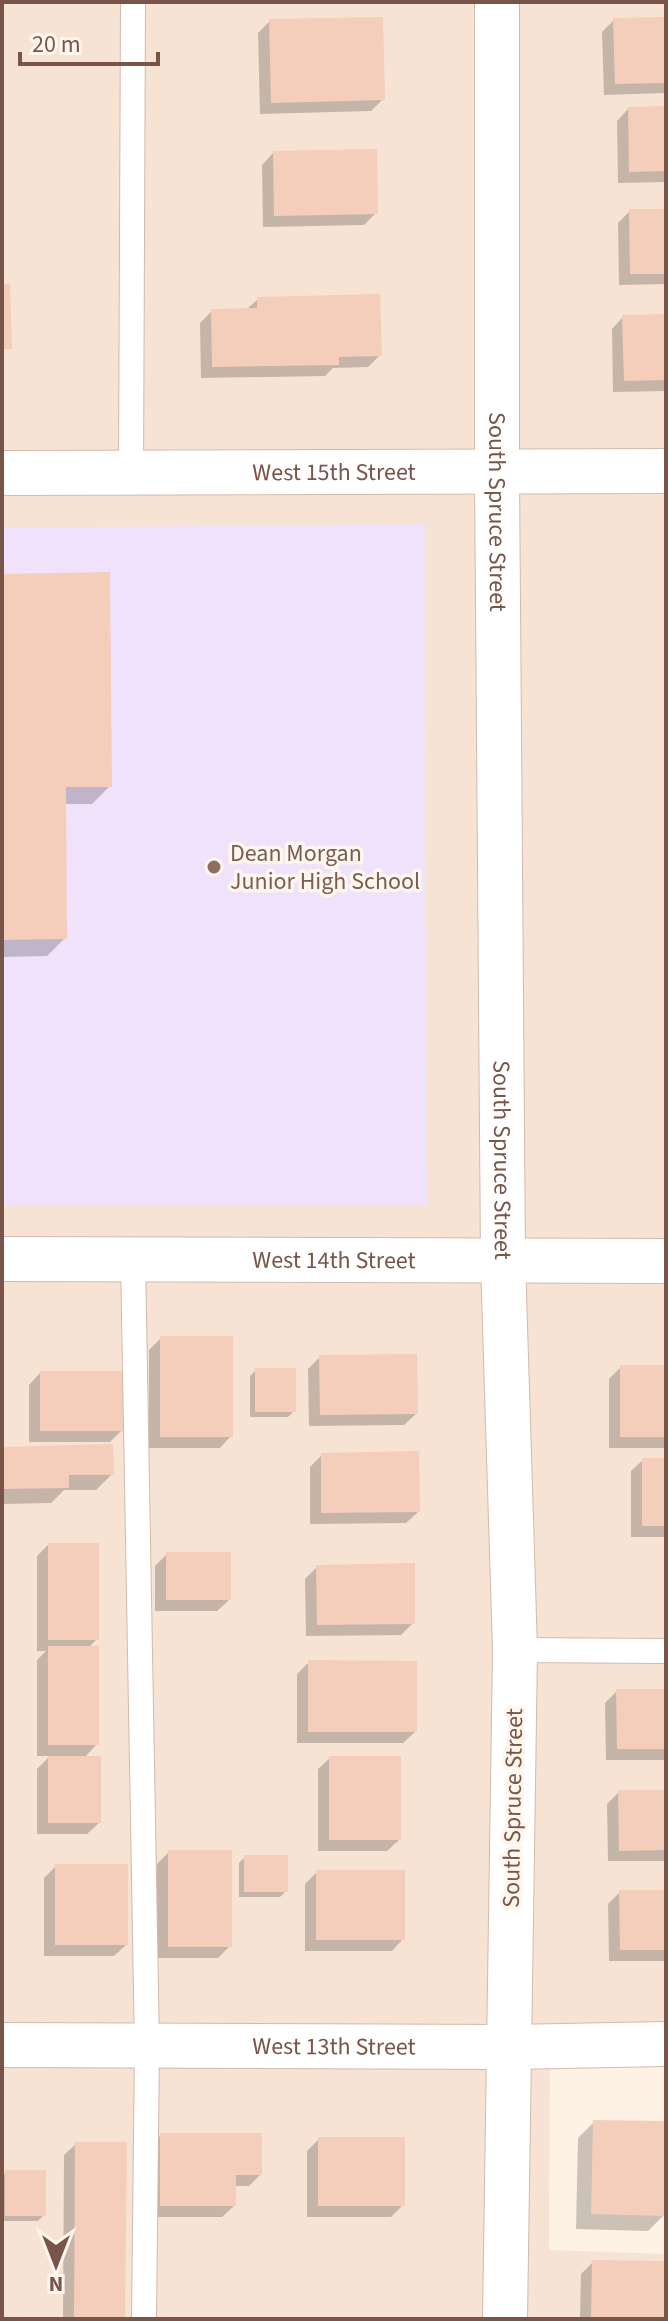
<svg xmlns="http://www.w3.org/2000/svg" width="668" height="2321" viewBox="0 0 668 2321" font-family="'Source Sans 3',sans-serif">
  <style>
    .residential { fill: #f6e3d3 }
    .education { fill: #efe2fa }
    .shadow { fill: #0003 }
    .building { fill: #f5cdbb }
    .lines { fill: none; stroke-linecap: round; stroke-linejoin: round }
    .lane-casing { stroke: #d2baad; stroke-width: 26 }
    .street-casing { stroke: #d2baad; stroke-width: 46 }
    .lane { stroke: #fff; stroke-width: 24 }
    .street { stroke: #fff; stroke-width: 44 }
    .education-dot { fill: #8d6e63; stroke: #fff6ed; stroke-width: 3 }
    .labels { text-anchor: middle; dominant-baseline: central; stroke-width: 7; stroke-linejoin: round; paint-order: stroke }
    .street-label { font-size: 24px; fill: #785548; stroke: #fff6ed }
    .education-label { font-size: 24px; fill: #785e54; stroke: #fff6ed; text-anchor: start }
  </style>
  <rect width="100%" height="100%" fill="#fef2e5"/>
  <path class="residential" d="M2,2H666V2024H550L549,2250L666,2254V2319H2Z"/>
  <path class="education" d="M425,524L427,1206H2V528Z"/>
  <g class="shadow">
    <path d="M666,19V93L604,95L602,32L614,20Z"/>
    <path d="M270,21L383,99L371,111L260,114L258,33Z"/>
    <path d="M666,108V182L618,183L617,121L628,109Z"/>
    <path d="M273,153L376,213L364,225L263,227L262,165Z"/>
    <path d="M630,211H666V284L619,285L618,223Z"/>
    <path d="M258,299L380,355L368,367L333,368L325,376L201,378L200,323L212,311L246,310Z"/>
    <path d="M666,316V391L613,392L612,329L623,317Z"/>
    <path d="M2,576L110,786L92,804H64L65,938L47,956L2,957Z"/>
    <path d="M161,1338L231,1436L220,1448H149V1350Z"/>
    <path d="M320,1357L416,1414L404,1425L309,1426L308,1369Z"/>
    <path d="M621,1367H666V1448H609V1379Z"/>
    <path d="M256,1370L294,1411L288,1417H250V1376Z"/>
    <path d="M40,1373L122,1430L110,1442H29V1385Z"/>
    <path d="M2,1449L112,1474L96,1490H64L51,1503L2,1504Z"/>
    <path d="M322,1455L418,1512L406,1523L310,1524V1467Z"/>
    <path d="M643,1460H666V1537H631V1471Z"/>
    <path d="M48,1545L97,1639L88,1648L97,1744L84,1758L99,1823L87,1834H37V1769L50,1756H37V1660L46,1651H37V1556Z"/>
    <path d="M167,1554L229,1600L217,1611H155V1566Z"/>
    <path d="M317,1567L413,1623L401,1635L306,1636L305,1579Z"/>
    <path d="M309,1662L415,1732L403,1743H297V1674Z"/>
    <path d="M617,1691H666V1760H606L605,1703Z"/>
    <path d="M330,1758L399,1840L387,1851H318V1769Z"/>
    <path d="M619,1792H666V1861H608L607,1804Z"/>
    <path d="M169,1852L230,1946L218,1958H157V1864Z"/>
    <path d="M245,1857L286,1891L280,1897H239V1863Z"/>
    <path d="M56,1866L126,1945L114,1956H44V1878Z"/>
    <path d="M317,1872L403,1939L392,1951H305V1884Z"/>
    <path d="M620,1892H666V1961H609L608,1904Z"/>
    <path d="M594,2122L666,2123V2202L664,2215L648,2231L576,2229L578,2138Z"/>
    <path d="M161,2135L260,2175L249,2186H234V2206L222,2217H149V2147Z"/>
    <path d="M319,2139L403,2205L391,2217H307V2151Z"/>
    <path d="M76,2144L123,2319H63L64,2155Z"/>
    <path d="M6,2172L44,2215L38,2221H2V2176Z"/>
    <path d="M593,2262L666,2263V2319H580L581,2274Z"/>
  </g>
  <g class="building">
    <path d="M383,17L385,100L271,103L269,19Z"/>
    <path d="M666,17V83L615,84L613,18Z"/>
    <path d="M666,106V171L629,172L628,107Z"/>
    <path d="M377,149L378,214L274,216L273,151Z"/>
    <path d="M629,209H666V274H630Z"/>
    <path d="M2,284H10L12,349H2Z"/>
    <path d="M380,294L382,356L339,357V365L212,367L211,309L257,308V297Z"/>
    <path d="M666,314V380L624,381L622,315Z"/>
    <path d="M110,572L112,787H66L67,939L2,940V574Z"/>
    <rect x="160" y="1336" width="73" height="101"/>
    <path d="M417,1354L418,1414L320,1415L319,1355Z"/>
    <rect x="620" y="1365" width="46" height="72"/>
    <rect x="255" y="1368" width="41" height="44"/>
    <rect x="40" y="1371" width="84" height="60"/>
    <path d="M113,1444L114,1475H69V1488L2,1489V1447Z"/>
    <path d="M419,1451L420,1512L321,1513V1453Z"/>
    <rect x="642" y="1458" width="24" height="68"/>
    <rect x="48" y="1543" width="51" height="97"/>
    <rect x="166" y="1552" width="65" height="48"/>
    <path d="M415,1563V1624L317,1625L316,1565Z"/>
    <rect x="48" y="1646" width="51" height="99"/>
    <path d="M308,1660L417,1661V1732H308Z"/>
    <path d="M616,1689H666V1749H617Z"/>
    <rect x="48" y="1756" width="53" height="67"/>
    <rect x="329" y="1756" width="72" height="84"/>
    <path d="M618,1790H666V1850L619,1851Z"/>
    <rect x="168" y="1850" width="64" height="97"/>
    <rect x="244" y="1855" width="44" height="37"/>
    <rect x="55" y="1864" width="73" height="81"/>
    <rect x="316" y="1870" width="89" height="70"/>
    <path d="M619,1890H666V1950H620Z"/>
    <path d="M593,2120L666,2121V2216L591,2214Z"/>
    <path d="M160,2133H262V2175H236V2206H160Z"/>
    <rect x="318" y="2137" width="87" height="69"/>
    <path d="M75,2142H127L125,2319H74Z"/>
    <rect x="5" y="2170" width="41" height="46"/>
    <path d="M592,2260L666,2261V2319H591Z"/>
  </g>
  <g class="lines">
    <defs>
      <g id="lane">
        <path d="M131,473L133,2"/>
        <path d="M133,1258L147,2047L144,2319"/>
        <path d="M515,1650L666,1651"/>
      </g>
      <g id="street">
        <path id="s1" d="M497,2V473L503,1261L515,1650L505,2319"/>
        <path id="s2" d="M2,473L666,471"/>
        <path id="s3" d="M2,1259L666,1261"/>
        <path id="s4" d="M2,2045L511,2047L666,2044"/>
      </g>
    </defs>
    <use href="#lane" class="lane-casing"/>
    <use href="#street" class="street-casing"/>
    <use href="#lane" class="lane"/>
    <use href="#street" class="street"/>
  </g>
  <circle class="education-dot" cx="214" cy="867" r="8"/>
  <g class="labels">
    <g class="street-label">
      <text stroke="none"><textPath href="#s2" startOffset="332">West 15th Street</textPath></text>
      <text stroke="none"><textPath href="#s1" startOffset="510">South Spruce Street</textPath></text>
      <text stroke="none"><textPath href="#s1" startOffset="1158">South Spruce Street</textPath></text>
      <text stroke="none"><textPath href="#s3" startOffset="332">West 14th Street</textPath></text>
      <text transform="translate(513 1808) rotate(-89)">South Spruce Street</text>
      <text stroke="none"><textPath href="#s4" startOffset="332">West 13th Street</textPath></text>
    </g>
    <g class="education-label">
      <text x="230" y="853">Dean Morgan<tspan x="230" dy="28">Junior High School</tspan></text>
    </g>
  </g>
  <rect width="668" height="2321" fill="none" stroke="#785548" stroke-width="8"/>
  <g transform="translate(56 2265) rotate(180)" stroke="#fff6ed" stroke-width="6" paint-order="stroke">
  <path d="M0-6L14 30L0 20L-14 30Z" fill="#785548"/>
  <text y="-12" font-size="22" font-weight="bold" text-anchor="middle" fill="#785548">N</text>
  </g>
  <path d="M20 52v12h138v-12" fill="none" stroke="#785548" stroke-width="4"/>
  <text x="32" y="52" font-size="24" fill="#785548" stroke="#fff6ed" stroke-width="6" paint-order="stroke">20 m</text>
</svg>
